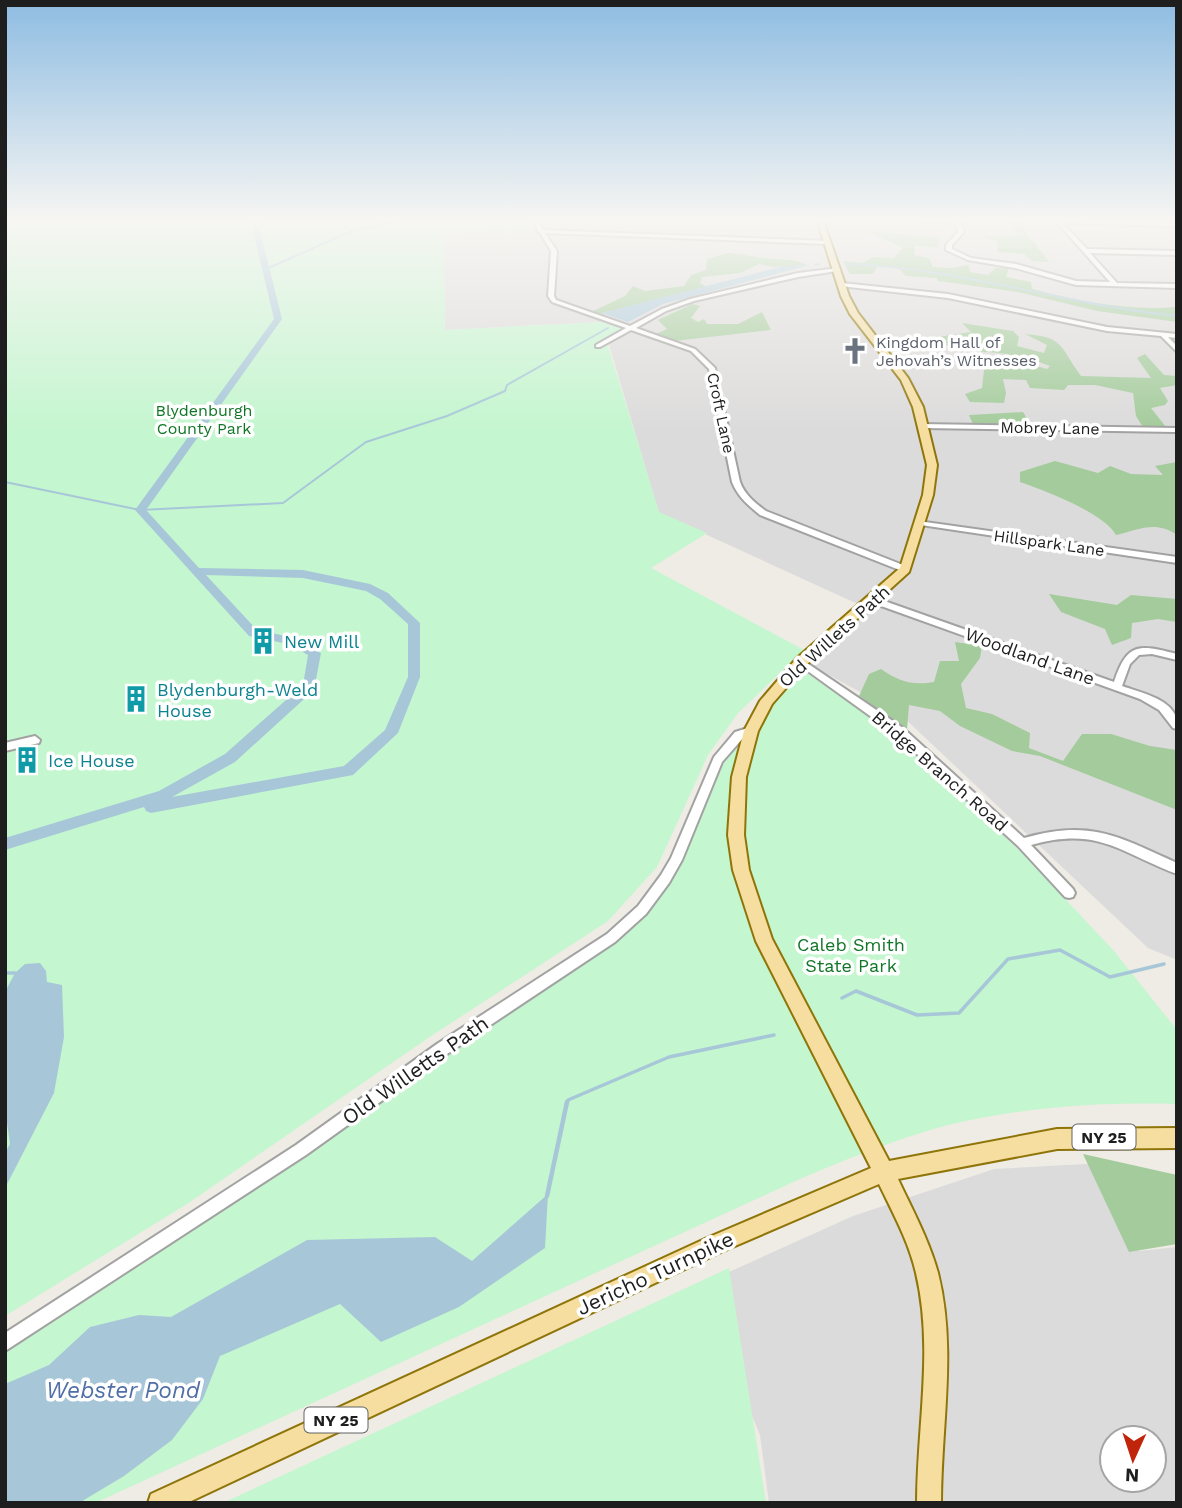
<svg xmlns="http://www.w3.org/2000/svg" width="1182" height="1508" viewBox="0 0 1182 1508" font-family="'Work Sans',sans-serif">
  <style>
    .residential { fill: #dcdbdb; fill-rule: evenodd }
    .forest { fill: #a3cb9b }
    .park { fill: #c4f6cf }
    .water { fill: #a7c7d9 }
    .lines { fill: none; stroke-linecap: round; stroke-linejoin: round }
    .stream-far2 { stroke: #a7c7d9; stroke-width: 2 }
    .stream-far1 { stroke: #a7c7d9; stroke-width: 3.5 }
    .stream { stroke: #a7c7d9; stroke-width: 4.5 }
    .river { fill: #a7c7d9; fill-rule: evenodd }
    .minor-casing { stroke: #a2a2a2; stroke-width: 4 }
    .major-casing { stroke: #8f7509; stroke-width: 4 }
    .minor { fill: #fff; fill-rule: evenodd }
    .major { fill: #f6dea1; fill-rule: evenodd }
    .labels { text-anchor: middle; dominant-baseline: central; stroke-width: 7; stroke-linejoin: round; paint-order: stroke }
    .far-worship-label { font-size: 16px; fill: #5b616d; stroke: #fff; text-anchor: start }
    .far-park-label { font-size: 16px; fill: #127628; stroke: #fff }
    .far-street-label { font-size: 16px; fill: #1e1e1e; stroke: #fff }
    .shield { fill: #fff; stroke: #626262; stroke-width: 2 }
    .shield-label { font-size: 16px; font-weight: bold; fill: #1e1e1e }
    .street-label { font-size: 18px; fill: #1e1e1e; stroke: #fff }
    .culture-label { font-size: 18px; fill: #0d838f; stroke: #fff; text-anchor: start }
    .park-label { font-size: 18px; fill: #127628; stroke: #fff }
    .near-street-label { font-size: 21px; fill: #1e1e1e; stroke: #fff }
    .near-water-label { font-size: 23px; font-style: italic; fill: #506fa8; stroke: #fff }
  </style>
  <rect width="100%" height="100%" fill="#eeece4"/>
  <g class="residential">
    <path d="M530,220H1177V960L1148,948L900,714L800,659L860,605L659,513L607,338L623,330L602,322L444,330V233L535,229Z"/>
    <path d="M1105,1163L1139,1251L1177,1247V1503H769L760,1435L698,1286L853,1216L994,1169ZM1112,1438H1154V1480H1112Z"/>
  </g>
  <g class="forest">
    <path d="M1007,220H1017L1049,262L1032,261L1024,254L998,252L997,241L980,236L1018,235Z"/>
    <path d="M866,231L940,237L938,248L915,246L914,255L929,258L933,267L952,268L969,265L970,272L988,275L995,268H1009L1006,277L1031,282L1032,289C1079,301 1126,311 1175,307L1177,302V322L1097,311L1018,292L938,281L937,278L906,276L899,269L878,265L873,274H850L843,261L863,263L873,257L894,258L903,248Z"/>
    <path d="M728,253C744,254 758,258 773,259C786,260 795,259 807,265L773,267L759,264L740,273L702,277L700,283L707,287L602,313L610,319L589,313L625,296L633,286L645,291L684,286L691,275L706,270L707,259Z"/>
    <path d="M692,304L700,306L691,318L698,322L720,311L704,319L707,324H738L762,312L771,330L674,341L654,335L667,329L658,320Z"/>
    <path d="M962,323L1013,331L1019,337L1017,346L1044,353L1047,345L1025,334C1065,337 1059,346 1081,376L1151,378L1137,358L1145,354L1164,375L1177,376V385L1160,388L1168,401L1165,405L1151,408L1166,427H1143L1136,416L1133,393L1095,385H1068L1064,390L1030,388L1026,380L1003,379L1006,393L1004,403L970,402L965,394L982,388L985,361L988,360H1015L1047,369L1050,366C1036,361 1021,356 1006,354C980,350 954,353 931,338L971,332Z"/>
    <path d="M1023,412L1029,422L1028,426H978L973,424L969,415Z"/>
    <path d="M1055,461L1098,473L1110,466L1131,474L1163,475L1155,466L1177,462V535C1155,520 1139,530 1116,535C1104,513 1046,491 1020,482V472Z"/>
    <path d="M1049,594L1117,605L1131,595L1177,599V622L1158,619L1132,623L1131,638L1112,645L1105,629L1061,612Z"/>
    <path d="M955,642L982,646L980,658L961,684L966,708L992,714L1030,733L1029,748L1063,761L1082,734H1111L1150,746L1177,750V810L1040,756L1012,751L960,726L940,711L909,705L907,730L859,696L869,674L881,669C898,681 913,686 934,682L940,661H959Z"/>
    <path d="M1083,1154L1177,1175V1244L1129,1252Z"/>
  </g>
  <g class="park">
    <path d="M5,220H530L536,229L444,233L445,330L602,322L624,329L606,339L659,512L707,533L651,568L804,650L738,713L708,755L657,867L608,921L431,1036L187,1204L5,1316Z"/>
    <path d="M802,670L872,717L934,771L1022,853L1114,951L1177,1030V1104C1100,1102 1023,1107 948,1125C898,1138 850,1158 802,1178L95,1503H5V1347L374,1104L620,936L677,873L722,765L746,725Z"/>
    <path d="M729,1268L766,1503H223Z"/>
  </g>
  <g class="water">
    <path d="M810,265L663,304L628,322L602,313L784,266Z"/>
    <path d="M40,963L46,971L47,982L62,985L64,1037L54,1093L5,1188V1153L10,1144L5,1108V992L15,973L25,964Z"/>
    <path d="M548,1194L545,1248L459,1307L381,1342L340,1304L220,1356L203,1399L172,1440L124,1476L79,1503H5V1384L49,1365L90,1327L139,1315L171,1317L307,1240L435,1237L472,1261Z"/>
  </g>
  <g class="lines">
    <g class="stream-far2">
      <path d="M846,264C958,267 1065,305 1177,316"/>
      <path d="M815,265L819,264"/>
      <path d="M266,269L352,231L401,220"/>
      <path d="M5,482L140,510L283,503L366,442L447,416L505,391L507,385L608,328"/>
    </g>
    <g class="stream-far1">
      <path d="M5,973H15"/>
      <path d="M842,998L856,991L917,1015L959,1013L1008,959L1060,950L1110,977L1164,964"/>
      <path d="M567,1104L568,1100L669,1057L774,1035"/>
    </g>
    <path class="stream" d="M547,1196L567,1102"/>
    <path class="river" d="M252,220H260L258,223L282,319L146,510L199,568L303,570L370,584L388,593L420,623V677L398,733L353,775L151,813L146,811L144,807L5,850V838L159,791L225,754L303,685L308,655L288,644L249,636L135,510L274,319L251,222ZM206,575L303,578L366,591L380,599L408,624V677L385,730L344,766L172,797L235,762L314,690L321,653L295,638L257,630Z"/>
    <defs>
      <g id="minor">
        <path d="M533,220H538L543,230L829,241L827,244L545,233L557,251L554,296L556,300L630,326L662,309L690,299L798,273L839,268L840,269L837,271L798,277L694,301L666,311L636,328L695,349L715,368L740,482C745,495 755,503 766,511L908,567V571H902L760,515C748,505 738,497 732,482L709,369L691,351L631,330L600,347H596V345L626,328L552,302L548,296L551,251L540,233L537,231L538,230Z"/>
        <path d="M911,220H959L964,232L952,245V249L971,258L1016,264L1076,281L1110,282L1055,220L1177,222V226L1062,223L1087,249L1177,251V255L1090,253L1117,283L1177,284V288L1076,285L1015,268L968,260L946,250V245L958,232L955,223Z"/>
        <path d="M842,283L948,294L1107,327L1177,334V338L1168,337L1177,346V352L1161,336L1107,331L948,298L840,286L839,285Z"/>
        <path d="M920,424L1177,428V432L923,428H920Z"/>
        <path d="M918,521L1177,557V563L921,525H918Z"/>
        <path d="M873,597L1114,682C1127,642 1139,644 1177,654V660L1152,654L1139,655L1130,664L1122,686C1139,692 1169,698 1176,717C1177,718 1177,728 1177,729L1173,728L1159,710L1140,699L870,602L869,600Z"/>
        <path d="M801,659L903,728L1024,838C1090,819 1118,836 1177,863V874C1119,852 1098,826 1031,845L1073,889L1075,893L1073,897L1069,898L1065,897L1018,846L895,734L798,664L796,662L798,660Z"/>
        <path d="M751,727L756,731L755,734L743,738L722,762L682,860L669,883L646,914L615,942L447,1054L306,1155L5,1351V1333L296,1145L437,1044L607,934L638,906L661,875L671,858L714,757L735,732Z"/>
        <path d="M35,736L40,740L39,743L5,751V743Z"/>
      </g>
      <path id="major" d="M817,220H823L849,296L858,313L908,378L923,407L937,465L933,495L909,572L806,665L772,704L758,731L746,777L744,835L749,870L772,939L889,1161L1057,1129L1177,1128V1148L1057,1149L898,1179C912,1209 929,1240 938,1273C957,1349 941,1426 941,1503H917C917,1426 934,1349 916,1273C909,1242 893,1213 879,1184L721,1252L187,1503H148L151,1494L707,1238L871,1168L756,941L733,870L728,835L732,777L744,731L760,701L796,659L900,568L923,495L927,465L913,407L901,380L850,314L841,296Z"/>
    </defs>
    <use href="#minor" class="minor-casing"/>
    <use href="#major" class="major-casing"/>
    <use href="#minor" class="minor"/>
    <use href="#major" class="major"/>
  </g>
  <linearGradient id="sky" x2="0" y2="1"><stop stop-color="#8ebce2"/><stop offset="0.51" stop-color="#f7f6f3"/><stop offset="1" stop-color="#f7f6f3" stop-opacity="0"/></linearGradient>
  <rect width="1182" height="431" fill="url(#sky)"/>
  <defs>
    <symbol id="church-bare" viewBox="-9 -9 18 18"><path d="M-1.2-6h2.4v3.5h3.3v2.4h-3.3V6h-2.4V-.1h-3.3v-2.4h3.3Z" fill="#6b7280" stroke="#fff" stroke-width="2.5" paint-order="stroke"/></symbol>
    <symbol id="building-bare" viewBox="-9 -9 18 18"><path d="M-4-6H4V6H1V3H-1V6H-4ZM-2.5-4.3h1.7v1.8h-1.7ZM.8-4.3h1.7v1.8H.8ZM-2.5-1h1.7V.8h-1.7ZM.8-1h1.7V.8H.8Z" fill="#0f9aa8" stroke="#fff" stroke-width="2.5" paint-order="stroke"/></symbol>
  </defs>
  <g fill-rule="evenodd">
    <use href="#church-bare" x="836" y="332" width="38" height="38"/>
    <use href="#building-bare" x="244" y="622" width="38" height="38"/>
    <use href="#building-bare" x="117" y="680" width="38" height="38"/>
    <use href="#building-bare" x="8" y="741" width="38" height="38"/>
  </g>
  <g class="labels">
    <g class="far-worship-label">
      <text x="876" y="342">Kingdom Hall of<tspan x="876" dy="18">Jehovah’s Witnesses</tspan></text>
    </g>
    <g class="far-park-label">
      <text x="204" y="410">Blydenburgh<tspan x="204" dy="18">County Park</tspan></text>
    </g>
    <g class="far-street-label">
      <text transform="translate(721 413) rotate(78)">Croft Lane</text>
      <text transform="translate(1050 428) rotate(1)">Mobrey Lane</text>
      <text transform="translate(1049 543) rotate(8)">Hillspark Lane</text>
    </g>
    <g class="shield">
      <rect x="1072.5" y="1124.5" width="63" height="25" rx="5"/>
      <rect x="304.5" y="1407.5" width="63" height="25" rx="5"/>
    </g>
    <g class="shield-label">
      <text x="1104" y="1137">NY 25</text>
      <text x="336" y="1420">NY 25</text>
    </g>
    <g class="street-label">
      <text transform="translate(834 636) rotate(-42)">Old Willets Path</text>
      <text transform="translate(1030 656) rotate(20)">Woodland Lane</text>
      <text transform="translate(940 771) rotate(41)">Bridge Branch Road</text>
    </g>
    <g class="culture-label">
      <text x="284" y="641">New Mill</text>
      <text x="157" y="689">Blydenburgh-Weld<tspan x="157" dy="21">House</tspan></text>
      <text x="48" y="760">Ice House</text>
    </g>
    <g class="park-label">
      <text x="851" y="944">Caleb Smith<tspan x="851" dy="21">State Park</tspan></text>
    </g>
    <g class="near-street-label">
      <text transform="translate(415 1070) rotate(-35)">Old Willetts Path</text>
      <text transform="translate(655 1273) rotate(-25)">Jericho Turnpike</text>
    </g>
    <g class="near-water-label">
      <text x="123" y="1390">Webster Pond</text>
    </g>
  </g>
  <rect width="1182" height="1508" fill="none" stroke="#1e1e1e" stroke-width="14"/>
  <g transform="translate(1133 1459) rotate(183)"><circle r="33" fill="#ffffff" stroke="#a5a5a5" stroke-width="2"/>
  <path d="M0-5L12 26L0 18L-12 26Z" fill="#c0250c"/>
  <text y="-10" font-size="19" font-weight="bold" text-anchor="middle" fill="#1e1e1e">N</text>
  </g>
</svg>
